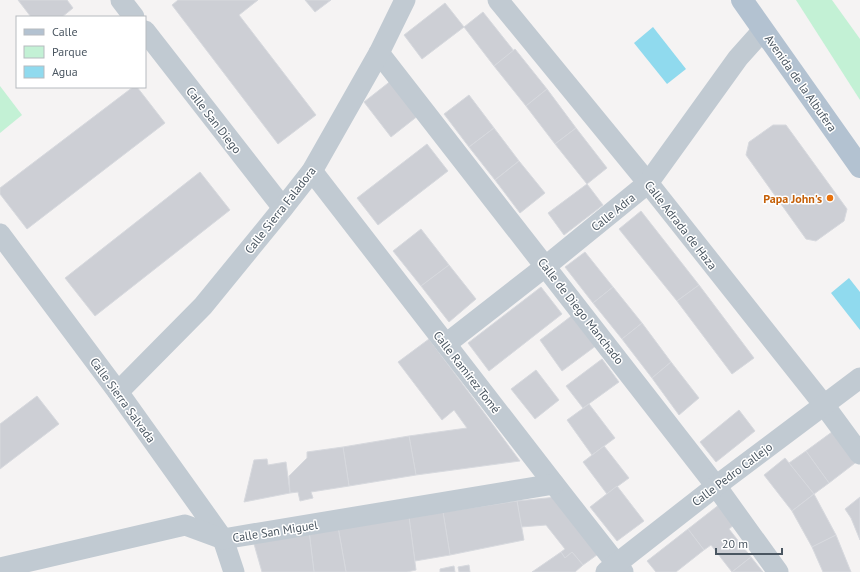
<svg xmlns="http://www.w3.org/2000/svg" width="860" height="572" viewBox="0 0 860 572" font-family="'PT Sans',sans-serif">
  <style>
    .green { fill: #c3f1d5 }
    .water { fill: #90daee }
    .building { fill: #cdcfd5; stroke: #d7d9de }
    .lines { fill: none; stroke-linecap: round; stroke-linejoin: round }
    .minor { stroke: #c1cad2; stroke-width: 21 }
    .primary { stroke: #b3c2d1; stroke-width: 22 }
    .food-dot { fill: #e8710a; stroke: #fff; stroke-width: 1.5 }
    .labels { text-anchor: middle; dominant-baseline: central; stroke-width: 3; stroke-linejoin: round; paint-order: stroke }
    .street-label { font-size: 12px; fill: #4a5661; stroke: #fff }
    .food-label { font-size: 12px; font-weight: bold; fill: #c56008; stroke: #fff; text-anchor: end }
  </style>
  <rect width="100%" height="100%" fill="#f5f3f3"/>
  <g class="green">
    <path d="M796,0H832L860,39V100Z"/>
    <path d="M0,86L22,115L0,133Z"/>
  </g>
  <g class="water">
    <path d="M653,27L686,69L667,84L634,43Z"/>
    <path d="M849,278L860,292V330L831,293Z"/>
  </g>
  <g class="building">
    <path d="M18,0H67L73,8L62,17H31Z"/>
    <path d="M178,0H258L239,15L316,115L278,144L172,5Z"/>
    <path d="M305,0H331L315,12Z"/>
    <path d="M445,3L464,27L422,59L404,35Z"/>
    <path d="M483,12L514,51L494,66L464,27Z"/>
    <path d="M515,49L547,89L526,106L494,66Z"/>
    <path d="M392,80L419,115L391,137L364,102Z"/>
    <path d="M133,87H137L165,123L27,229L0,194V188Z"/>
    <path d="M547,89L576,128L555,144L526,106Z"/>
    <path d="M469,95L494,128L469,147L444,114Z"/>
    <path d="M773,125H786L847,209L844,221L816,241L806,239L746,155L749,142Z"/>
    <path d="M494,128L519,161L495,180L469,147Z"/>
    <path d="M576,128L607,168L587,184L555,144Z"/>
    <path d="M427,144L448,171L378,225L357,198Z"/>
    <path d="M519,161L545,193L520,213L495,180Z"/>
    <path d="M200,172L230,210L95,316L65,278Z"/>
    <path d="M587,184L603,205L564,235L548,213Z"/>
    <path d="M641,211L699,285L677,301L619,229Z"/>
    <path d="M421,229L449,265L421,286L393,251Z"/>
    <path d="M585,252L613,287L593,303L565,267Z"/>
    <path d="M449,265L476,299L449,322L421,286Z"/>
    <path d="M699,285L754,358L732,374L677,301Z"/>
    <path d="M541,287L562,314L489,371L468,343Z"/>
    <path d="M613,287L642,323L622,339L593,303Z"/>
    <path d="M574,314L597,345L562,371L540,340Z"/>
    <path d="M642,323L671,362L652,378L622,339Z"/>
    <path d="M429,339L520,461L416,475L409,436L467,428L454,410L442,420L398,362Z"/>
    <path d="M602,359L619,382L583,408L566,386Z"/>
    <path d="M671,362L699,398L679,415L652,378Z"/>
    <path d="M536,370L559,400L535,419L511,389Z"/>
    <path d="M37,396L59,424L0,469V424Z"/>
    <path d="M589,404L615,438L592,455L567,420Z"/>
    <path d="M739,410L755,431L716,462L700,442Z"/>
    <path d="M836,429L859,460L829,483L806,451Z"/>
    <path d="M409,436L416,475L349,486L343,447Z"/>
    <path d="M604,446L629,478L607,494L583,462Z"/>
    <path d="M343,447L349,486L311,492L313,498L300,501L298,492L290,493L289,476L307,458V452Z"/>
    <path d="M806,451L829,483L814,494L789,463Z"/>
    <path d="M785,458L814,494L792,511L764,475Z"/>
    <path d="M267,459L268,465L286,462L290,493L244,502L254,460Z"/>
    <path d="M617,486L644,521L617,541L590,507Z"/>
    <path d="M814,494L836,535L812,547L792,511Z"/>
    <path d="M557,497L601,552L583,565L572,552L565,558L561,552L565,549L546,525L521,527L517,501Z"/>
    <path d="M860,497V540L851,518L845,509Z"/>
    <path d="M517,501L524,540L450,555L443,512Z"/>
    <path d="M720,504L735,524L729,529L751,557L732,572L711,545L704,550L688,529Z"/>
    <path d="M443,512L450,555L415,561L409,517Z"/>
    <path d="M409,517L416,570L407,572H346L338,527Z"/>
    <path d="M338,527L346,572H314L309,531Z"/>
    <path d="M688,529L704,550L676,572H656L647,561Z"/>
    <path d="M309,531L314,572H262L254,544Z"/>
    <path d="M836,535L851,572H823L812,547Z"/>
    <path d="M561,552L565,558L572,552L583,565L575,572H532Z"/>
    <path d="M751,557L763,572H732Z"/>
    <path d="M469,565L470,572H459L458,567Z"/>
    <path d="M454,566L455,572H440V569Z"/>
  </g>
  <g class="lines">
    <g class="minor">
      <path d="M121,0L134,17"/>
      <path d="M498,0L648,183L824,405L860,454"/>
      <path d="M145,31L283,208"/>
      <path d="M379,53L716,486L778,572"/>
      <path d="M312,171L554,484L623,572"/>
      <path d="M0,234L118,392L223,539L234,572"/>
      <path d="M446,344L546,266L648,183L738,58L763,30"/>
      <path d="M118,392L203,306L283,208L312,171L379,53L405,0"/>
      <path d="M0,568L185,525L223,539L554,484"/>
      <path d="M606,572L716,486L860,378"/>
    </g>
    <path class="primary" d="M742,0L860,167"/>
  </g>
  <circle class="food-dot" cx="830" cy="198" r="4"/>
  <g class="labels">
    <g class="street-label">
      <text transform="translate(801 83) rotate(55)">Avenida de la Albufera</text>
      <text transform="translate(214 120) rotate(52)">Calle San Diego</text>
      <text transform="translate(280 210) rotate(-52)">Calle Sierra Faladora</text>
      <text transform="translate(613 212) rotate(-39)">Calle Adra</text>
      <text transform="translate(681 225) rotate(52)">Calle Adrada de Haza</text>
      <text transform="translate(581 311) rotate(52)">Calle de Diego Manchado</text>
      <text transform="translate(467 372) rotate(52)">Calle Ramírez Tomé</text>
      <text transform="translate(123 400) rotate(54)">Calle Sierra Salvada</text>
      <text transform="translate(732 474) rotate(-37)">Calle Pedro Callejo</text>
      <text transform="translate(275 531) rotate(-9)">Calle San Miguel</text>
    </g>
    <g class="food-label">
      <text x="822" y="198">Papa John's</text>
    </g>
  </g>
  <rect x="16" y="16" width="130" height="72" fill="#ffffff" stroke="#b7bbc0"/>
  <rect x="24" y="29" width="20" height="6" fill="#b3c2d1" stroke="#b7bbc0"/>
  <text x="52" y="36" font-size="12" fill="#4a5661">Calle</text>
  <rect x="24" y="46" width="20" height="12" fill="#c3f1d5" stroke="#b7bbc0"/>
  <text x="52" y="56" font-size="12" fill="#4a5661">Parque</text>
  <rect x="24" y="66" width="20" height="12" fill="#90daee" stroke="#b7bbc0"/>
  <text x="52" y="76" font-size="12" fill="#4a5661">Agua</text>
  <path d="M716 548v6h66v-6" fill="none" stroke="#4a5661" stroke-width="2"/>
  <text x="722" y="548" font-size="12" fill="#4a5661" stroke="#ffffff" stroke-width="3" paint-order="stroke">20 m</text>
</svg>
